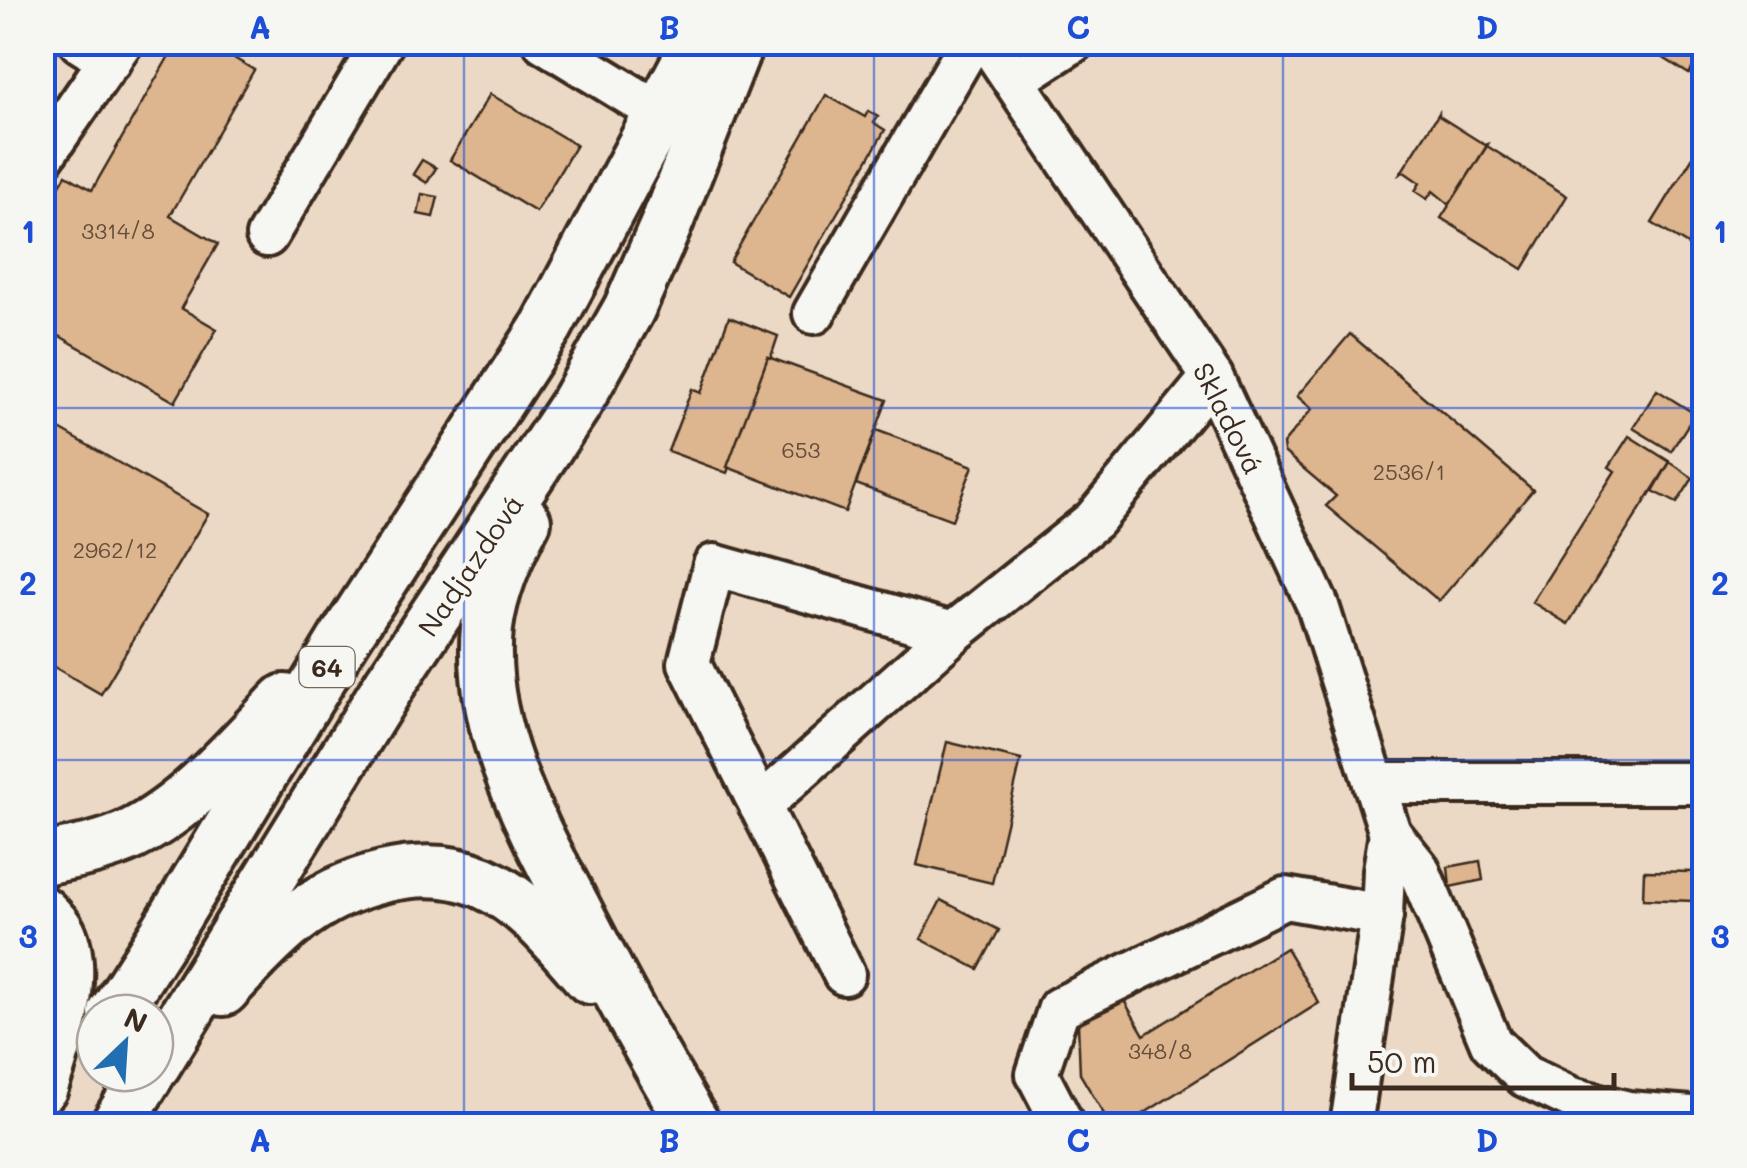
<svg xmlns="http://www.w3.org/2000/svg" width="1747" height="1168" viewBox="0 0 1747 1168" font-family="Mali,sans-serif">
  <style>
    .built { fill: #ebd9c6; fill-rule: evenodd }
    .building { fill: #ddb58e; stroke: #3b2a1e; stroke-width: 2.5 }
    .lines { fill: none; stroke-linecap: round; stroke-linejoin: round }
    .minor-casing { stroke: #3b2a1e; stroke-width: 48 }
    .major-casing { stroke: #3b2a1e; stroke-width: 58 }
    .minor { stroke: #f6f6f2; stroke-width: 40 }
    .major { stroke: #f6f6f2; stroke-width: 50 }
    .grid { fill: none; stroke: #1d4ed8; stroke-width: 2.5; stroke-opacity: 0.55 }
    .labels { text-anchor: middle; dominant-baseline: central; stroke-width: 8; stroke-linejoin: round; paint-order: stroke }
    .number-label { font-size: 22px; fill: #644d3a }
    .shield { fill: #f6f6f2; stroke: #73675e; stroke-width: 2.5 }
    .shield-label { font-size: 25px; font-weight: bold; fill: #3b2a1e }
    .street-label { font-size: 28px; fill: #3b2a1e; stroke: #f6f6f2 }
    .neatline { fill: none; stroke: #1d4ed8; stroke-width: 4 }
    .grid-label { font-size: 32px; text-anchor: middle; font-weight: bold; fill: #1d4ed8 }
  </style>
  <rect width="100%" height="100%" fill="#f1e9de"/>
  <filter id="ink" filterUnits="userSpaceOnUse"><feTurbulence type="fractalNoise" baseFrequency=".01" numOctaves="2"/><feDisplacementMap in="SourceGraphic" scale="20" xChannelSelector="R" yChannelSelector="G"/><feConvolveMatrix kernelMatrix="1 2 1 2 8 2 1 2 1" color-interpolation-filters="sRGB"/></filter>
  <g filter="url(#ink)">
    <path class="built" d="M42,43H1704V1125H43ZM95,1013H155V1073H95Z"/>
    <g class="building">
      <path d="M177,42H207L254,70L170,216L218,244L181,308L217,329L175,402L42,326V215L66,175L92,190Z"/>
      <path d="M1639,42H1671L1662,57Z"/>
      <path d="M1671,42H1704V50L1689,74L1662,57Z"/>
      <path d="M490,94L576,145L536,212L450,160Z"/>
      <path d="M826,95L865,117L868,111L878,117L874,123L885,130L789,297L730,262Z"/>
      <path d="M1439,113V116L1485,145L1488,144L1450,205L1433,191L1427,199L1415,191L1420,183L1404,172L1400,174Z"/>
      <path d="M1704,139V255L1652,223Z"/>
      <path d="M1487,146L1567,196L1523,269L1441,218Z"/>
      <path d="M422,160L436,168L427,183L413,174Z"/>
      <path d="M422,194L438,197L433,217L418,214Z"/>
      <path d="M729,317L778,336L771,357H768L727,473L668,451L692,389L701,393Z"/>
      <path d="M1350,334L1533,490L1439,601L1326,506L1336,496L1284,452L1283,444L1312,409L1297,396Z"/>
      <path d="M768,357L887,400L845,512L727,467Z"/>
      <path d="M1657,390L1695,414L1671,451L1633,428Z"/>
      <path d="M42,419L208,514L101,694L42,660Z"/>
      <path d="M876,430L973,466L952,520L856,484Z"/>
      <path d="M1629,436L1670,462L1568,624L1532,602L1615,471L1609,467Z"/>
      <path d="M1670,462L1693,478L1677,503L1653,491Z"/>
      <path d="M947,742L1021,760L992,883L917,865Z"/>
      <path d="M1480,861L1483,880L1450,887L1448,867Z"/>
      <path d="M1644,871L1694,872L1693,901L1643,899Z"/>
      <path d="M941,900L999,930L978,969L921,939Z"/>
      <path d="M1286,948L1319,1003L1124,1126H1111L1080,1074L1078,1024L1122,997L1144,1035Z"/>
    </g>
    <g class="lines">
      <defs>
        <g id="minor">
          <path d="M80,42L110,61"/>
          <path d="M544,42L686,129"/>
          <path d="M988,42L1212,377L1318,606L1390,833"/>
          <path d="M1014,80L1073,42"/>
          <path d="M42,158L122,42"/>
          <path d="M267,236L383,42"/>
          <path d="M814,313L971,42"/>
          <path d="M1374,783H1704"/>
          <path d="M760,806L953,633L1094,520L1212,377"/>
          <path d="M844,974L689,663L714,565L953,633"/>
          <path d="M1064,1126L1037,1074L1059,1008L1285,898L1382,915"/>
          <path d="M1351,1126L1382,915L1384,870L1390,833L1418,868L1491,1043L1525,1076L1571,1098L1628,1112L1704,1118"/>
        </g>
        <g id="major">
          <path d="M525,521C508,552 491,593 487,628C477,732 535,831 581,920C617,990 654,1058 695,1126"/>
          <path d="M42,859C74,853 104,848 133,834C192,804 239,747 285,700"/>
          <path d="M42,912C48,918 54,924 58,930C81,966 56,1050 42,1087"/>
          <path d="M223,990C245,966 269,940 294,920C343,881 422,856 482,882C527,902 558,941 590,978"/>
          <path d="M114,1013L166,932L344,639L547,326L698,42"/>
          <path d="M155,1064L391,682L575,405L629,309L666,225L738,42"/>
          <path d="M116,1126L149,1073"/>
        </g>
      </defs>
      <use href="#minor" class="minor-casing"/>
      <use href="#major" class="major-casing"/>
      <use href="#minor" class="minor"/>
      <use href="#major" class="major"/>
    </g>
  </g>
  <path class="grid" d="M464,42V1126M874,42V1126M1283,42V1126M42,408H1704M42,760H1704"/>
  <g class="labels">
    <g class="number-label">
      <text x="118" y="230">3314/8</text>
      <text x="801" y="449">653</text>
      <text x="1409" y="471">2536/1</text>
      <text x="115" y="549">2962/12</text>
      <text x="1160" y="1050">348/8</text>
    </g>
    <rect class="shield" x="299.5" y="647" width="55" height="40" rx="8"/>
    <g class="shield-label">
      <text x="327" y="667">64</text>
    </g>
    <g class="street-label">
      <text transform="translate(1229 418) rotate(63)">Skladová</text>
      <text transform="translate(470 565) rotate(-56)">Nadjazdová</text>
    </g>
  </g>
  <rect width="1747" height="1168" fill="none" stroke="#f6f6f2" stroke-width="110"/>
  <g transform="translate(125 1043) rotate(25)"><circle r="48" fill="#f6f6f2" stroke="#aba49d" stroke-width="2.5"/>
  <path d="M0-8L18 38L0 25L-18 38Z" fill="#1f6fb2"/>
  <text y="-15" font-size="28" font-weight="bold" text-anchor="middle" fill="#3b2a1e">N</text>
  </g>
  <path d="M1352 1073v15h262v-15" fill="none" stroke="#3b2a1e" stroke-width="5"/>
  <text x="1367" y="1073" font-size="30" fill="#3b2a1e" stroke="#f6f6f2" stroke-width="8" paint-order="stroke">50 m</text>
  <rect x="55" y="55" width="1637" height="1058" class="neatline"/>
  <g class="grid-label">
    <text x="260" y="39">A</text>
    <text x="669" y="39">B</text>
    <text x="1078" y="39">C</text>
    <text x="1487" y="39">D</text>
    <text x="28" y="243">1</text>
    <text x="1720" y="243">1</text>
    <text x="28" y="595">2</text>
    <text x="1720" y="595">2</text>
    <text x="28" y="948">3</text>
    <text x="1720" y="948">3</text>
    <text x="260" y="1152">A</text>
    <text x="669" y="1152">B</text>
    <text x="1078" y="1152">C</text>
    <text x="1487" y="1152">D</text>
  </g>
</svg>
